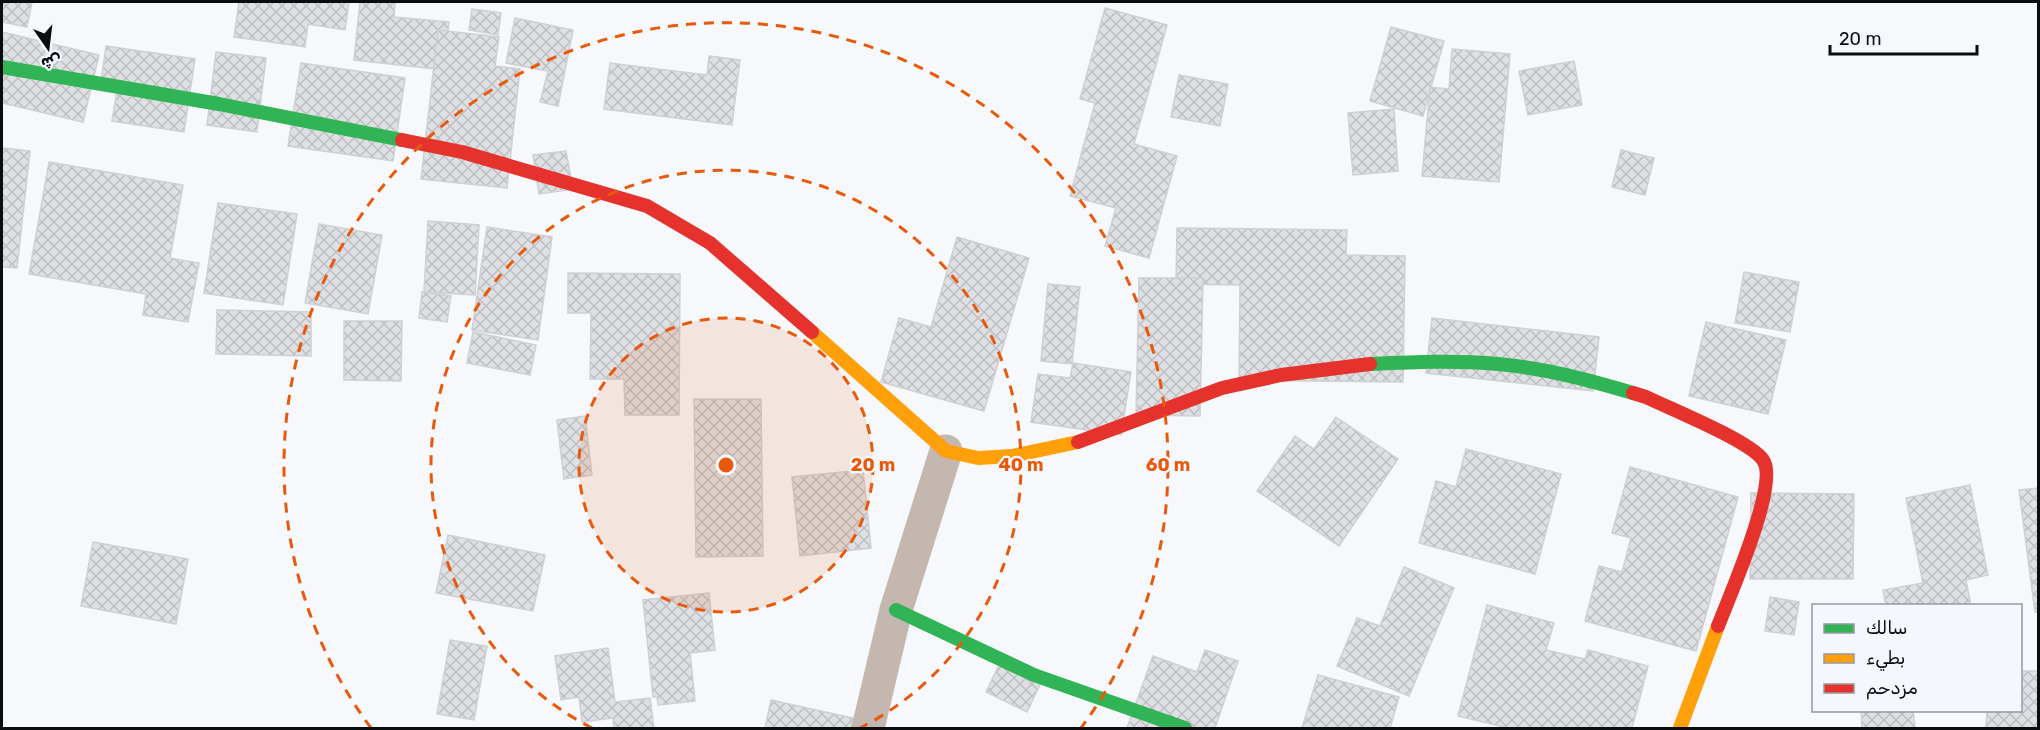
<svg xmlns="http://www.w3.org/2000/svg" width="2040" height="730" viewBox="0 0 2040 730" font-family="Rubik,Vazirmatn,sans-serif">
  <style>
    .building { fill: url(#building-cross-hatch); stroke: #ced0d4; stroke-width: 1.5 }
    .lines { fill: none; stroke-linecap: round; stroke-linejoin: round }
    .street { stroke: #c3b7af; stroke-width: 33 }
    .fast { stroke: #30b455; stroke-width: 14 }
    .slow { stroke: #ff9f0a; stroke-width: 14 }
    .jam { stroke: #e5322d; stroke-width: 14 }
    .ring { fill: none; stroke: #e8590c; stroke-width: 3; stroke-dasharray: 10 8 }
    .centre { fill: #e8590c; stroke: #f4f7fe; stroke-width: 3 }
    .ring-label { font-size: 18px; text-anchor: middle; font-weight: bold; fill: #e8590c; stroke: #f4f7fe; stroke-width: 4.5; stroke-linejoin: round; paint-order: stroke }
  </style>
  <defs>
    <pattern id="building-cross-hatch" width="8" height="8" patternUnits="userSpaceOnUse" patternTransform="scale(1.5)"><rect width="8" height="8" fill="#dee0e4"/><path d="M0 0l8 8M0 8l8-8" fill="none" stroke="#bdbfc2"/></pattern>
  </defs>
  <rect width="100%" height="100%" fill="#f6f8fc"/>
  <g class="building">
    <path d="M2,2H32L27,27L2,22Z"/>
    <path d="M239,2H349L345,30L308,24L305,47L234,37Z"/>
    <path d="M360,2H395L394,17L449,22L444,70L354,60Z"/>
    <path d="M1105,8L1167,25L1134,144L1177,156L1149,258L1105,246L1116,208L1070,196L1095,103L1080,99Z"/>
    <path d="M472,9L501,13L498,35L469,30Z"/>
    <path d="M515,18L573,30L558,106L540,102L548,71L506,63Z"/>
    <path d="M1391,27L1444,41L1423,116L1370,101Z"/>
    <path d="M438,30L499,37L495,66L520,69L507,188L421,179Z"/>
    <path d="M2,32L99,55L83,122L2,103Z"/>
    <path d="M106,46L195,59L184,132L112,121L118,85L101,82Z"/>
    <path d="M1452,49L1510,54L1499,182L1422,176L1430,87L1449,89Z"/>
    <path d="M216,52L266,58L257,132L207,125Z"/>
    <path d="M709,56L740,60L732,125L604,109L610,63L707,75Z"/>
    <path d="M1574,61L1582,105L1528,115L1519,71Z"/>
    <path d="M301,63L405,78L393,161L288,146Z"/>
    <path d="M1179,75L1228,84L1220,126L1171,117Z"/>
    <path d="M1394,109L1398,171L1353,175L1348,113Z"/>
    <path d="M2,148L30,151L17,268L2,267Z"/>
    <path d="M1621,150L1654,158L1645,195L1612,187Z"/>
    <path d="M566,151L573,189L539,194L533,155Z"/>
    <path d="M49,162L183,185L170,258L199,263L188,322L143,315L146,294L29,274Z"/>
    <path d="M218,203L297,214L283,305L204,293Z"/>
    <path d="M428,221L479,225L475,295L424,292Z"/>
    <path d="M319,224L382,235L368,314L305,303Z"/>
    <path d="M487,227L552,237L538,340L472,330Z"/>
    <path d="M1177,228L1347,230L1346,255L1405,256L1403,382L1239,380L1240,285L1176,284Z"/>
    <path d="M957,237L1029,258L984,411L881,382L899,318L931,327Z"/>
    <path d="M1744,272L1799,282L1790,332L1735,323Z"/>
    <path d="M568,273L680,274L679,415H625L624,379H590L591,313H568Z"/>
    <path d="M1139,278H1203L1200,416L1136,415Z"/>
    <path d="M1048,284L1080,287L1072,364L1041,361Z"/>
    <path d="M422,292L451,296L447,322L419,318Z"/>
    <path d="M217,310L311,312V356L216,354Z"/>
    <path d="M1432,318L1599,337L1593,391L1426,373Z"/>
    <path d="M344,321H402L401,381L344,380Z"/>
    <path d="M1706,322L1786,340L1768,414L1689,396Z"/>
    <path d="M473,332L536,345L530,375L467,363Z"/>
    <path d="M1073,363L1131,372L1121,435L1031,422L1038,374L1070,378Z"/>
    <path d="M694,399H761L763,556L696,557Z"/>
    <path d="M585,416L592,475L564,479L557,420Z"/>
    <path d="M1336,417L1398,459L1339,546L1257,491L1295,436L1314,449Z"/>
    <path d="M1466,449L1561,474L1535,574L1419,543L1436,481L1456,487Z"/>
    <path d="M1630,467L1738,497L1696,651L1585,621L1599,566L1622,572L1631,538L1612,533Z"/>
    <path d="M863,470L871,548L800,556L792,477Z"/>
    <path d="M1970,485L1988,575L1966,580L1971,606H1886L1883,590L1923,583L1906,498Z"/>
    <path d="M2038,488V612H2035L2019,490Z"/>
    <path d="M1751,493L1854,494L1853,579H1750Z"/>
    <path d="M448,535L545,555L533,611L436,593Z"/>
    <path d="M93,542L188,559L176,624L81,606Z"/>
    <path d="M1404,567L1454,588L1409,696L1337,666L1357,618L1380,626Z"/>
    <path d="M709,593L715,650L690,653L695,701L658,705L657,697H653L643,600Z"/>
    <path d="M1770,597L1799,602L1794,635L1765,631Z"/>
    <path d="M1487,605L1554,623L1546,650L1585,659L1588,650L1648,666L1632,728H1508L1458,716Z"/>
    <path d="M450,640L487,646L474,720L437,714Z"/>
    <path d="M608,648L615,702L650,698L654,728H614L613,718L582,722L579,697L561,700L555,656Z"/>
    <path d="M1205,650L1238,661L1215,728H1127L1153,656L1197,672Z"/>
    <path d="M1004,655L1045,674L1027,712L986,692Z"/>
    <path d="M2020,671H2038V728H1986L1987,710H2020Z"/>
    <path d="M1318,675L1399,697L1390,728H1302Z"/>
    <path d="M771,700L853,718L851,728H765Z"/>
    <path d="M1861,710H1913L1915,728H1862Z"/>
  </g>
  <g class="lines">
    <path class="street" d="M868,728L896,610L946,451"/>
    <g class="fast">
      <path d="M2,67L219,104L402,140"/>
      <path d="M1370,364C1413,362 1455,360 1498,364C1544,368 1589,380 1633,393"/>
      <path d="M896,610L1034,675L1185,728"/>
    </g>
    <g class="slow">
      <path d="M812,332L946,451L978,458L1012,456L1078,442"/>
      <path d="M1680,728L1718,626"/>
    </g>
    <g class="jam">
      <path d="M402,140L462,152L647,206L710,243L812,332"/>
      <path d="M1633,393L1646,397C1671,409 1750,441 1763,460C1780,483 1729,597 1718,626"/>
      <path d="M1078,442L1222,388L1281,375L1370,364"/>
    </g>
  </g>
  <circle cx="726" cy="465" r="147" fill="#e8590c" fill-opacity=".12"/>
  <g class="ring">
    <circle cx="726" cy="465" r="147"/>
    <path d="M592 728A295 295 0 1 1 860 728"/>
    <path d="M371 728A442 442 0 1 1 1081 728"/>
  </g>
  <circle cx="726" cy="465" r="9" class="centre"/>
  <g class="ring-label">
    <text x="873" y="471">20 m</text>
    <text x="1021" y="471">40 m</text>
    <text x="1168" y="471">60 m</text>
  </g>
  <rect width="2040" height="730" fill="none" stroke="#0a0c0f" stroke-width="6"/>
  <rect x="1812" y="604" width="210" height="108" fill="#f4f7fe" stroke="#96999e" stroke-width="1.5"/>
  <rect x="1824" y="624" width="30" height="9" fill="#30b455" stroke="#96999e" stroke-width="1.5"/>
  <text x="1866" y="634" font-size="18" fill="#0a0c0f">سالك</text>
  <rect x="1824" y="654" width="30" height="9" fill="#ff9f0a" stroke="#96999e" stroke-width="1.5"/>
  <text x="1866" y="664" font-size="18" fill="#0a0c0f">بطيء</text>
  <rect x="1824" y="684" width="30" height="9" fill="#e5322d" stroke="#96999e" stroke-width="1.5"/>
  <text x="1866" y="694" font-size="18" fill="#0a0c0f">مزدحم</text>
  <g transform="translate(48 48) rotate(166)" stroke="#f4f7fe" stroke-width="4.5" paint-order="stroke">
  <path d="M0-4.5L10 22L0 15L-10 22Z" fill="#0a0c0f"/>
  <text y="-9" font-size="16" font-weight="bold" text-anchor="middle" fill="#0a0c0f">ش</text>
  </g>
  <path d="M1830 45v9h147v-9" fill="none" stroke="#0a0c0f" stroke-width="3"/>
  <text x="1839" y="45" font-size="18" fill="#0a0c0f" stroke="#f4f7fe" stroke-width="4.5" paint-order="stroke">20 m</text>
</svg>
